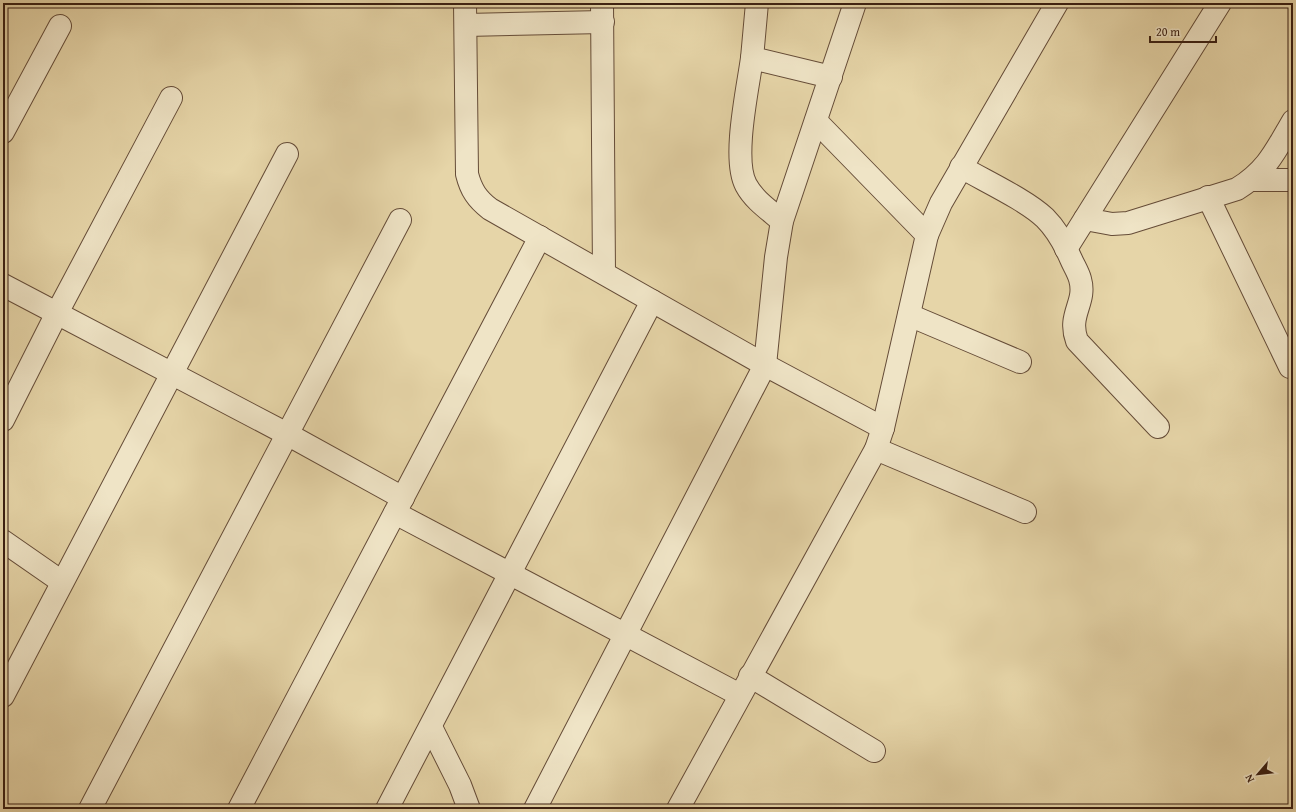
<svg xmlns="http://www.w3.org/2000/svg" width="1296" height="812" viewBox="0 0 1296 812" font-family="'Gentium Book Plus',serif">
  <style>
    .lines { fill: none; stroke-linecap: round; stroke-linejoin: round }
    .minor-casing { stroke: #654c38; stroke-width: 24 }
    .minor { stroke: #efe4c6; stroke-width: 22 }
  </style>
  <rect width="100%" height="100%" fill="#e6d5a8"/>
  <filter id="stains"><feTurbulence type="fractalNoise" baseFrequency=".005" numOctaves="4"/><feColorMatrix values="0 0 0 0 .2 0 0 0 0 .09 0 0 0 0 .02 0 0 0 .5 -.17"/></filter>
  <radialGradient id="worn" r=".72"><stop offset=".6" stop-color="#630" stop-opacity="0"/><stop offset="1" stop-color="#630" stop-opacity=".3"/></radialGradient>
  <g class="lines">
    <defs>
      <g id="minor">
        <path d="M465,3L467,174C471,190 477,199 490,209L765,365L883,428"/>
        <path d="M602,3L604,273"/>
        <path d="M757,3L752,58L831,77"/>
        <path d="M466,25L603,22"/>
        <path d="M752,58C748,88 732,159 746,185C754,200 769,210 782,221"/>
        <path d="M3,132L60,26"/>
        <path d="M961,167C985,181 1026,200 1045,218C1056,229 1065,245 1071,259C1074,266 1078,272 1080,279C1087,303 1067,314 1077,341L1158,427"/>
        <path d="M1251,180H1293"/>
        <path d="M1208,197L1290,367"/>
        <path d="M1085,219L1112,224L1128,223L1237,189C1267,171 1276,150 1293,121"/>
        <path d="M927,235L941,203L1057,3"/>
        <path d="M1066,249L1220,3"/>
        <path d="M3,285L287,434L403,498"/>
        <path d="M909,315L1020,362"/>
        <path d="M3,420L57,313L171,98"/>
        <path d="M876,449L1025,512"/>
        <path d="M395,513L740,695"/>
        <path d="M3,541L62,582"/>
        <path d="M750,676L874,751"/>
        <path d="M3,696L287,154"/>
        <path d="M431,727L460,785L469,809"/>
        <path d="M90,809L400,220"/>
        <path d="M239,809L540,237"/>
        <path d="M387,809L652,301"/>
        <path d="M535,809L765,365L776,257L782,221L855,3"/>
        <path d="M678,809L876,449L883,428L927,235L816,121"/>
      </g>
    </defs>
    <use href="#minor" class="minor-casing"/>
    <use href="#minor" class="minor"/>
  </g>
  <rect width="1296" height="812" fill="none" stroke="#e6d5a8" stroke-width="16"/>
  <rect x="4" y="4" width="1288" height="804" fill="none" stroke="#3a1f12" stroke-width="2"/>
  <rect x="8" y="8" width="1280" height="796" fill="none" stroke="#3a1f12"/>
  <g transform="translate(1258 774) rotate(242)" stroke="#efe4c6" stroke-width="3" paint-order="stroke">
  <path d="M0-3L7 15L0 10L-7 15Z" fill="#3a1f12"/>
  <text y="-6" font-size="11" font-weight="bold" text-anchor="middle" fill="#3a1f12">N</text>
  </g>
  <path d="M1150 36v6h66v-6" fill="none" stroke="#3a1f12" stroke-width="2"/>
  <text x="1156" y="36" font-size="12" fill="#3a1f12" stroke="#efe4c6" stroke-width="3" paint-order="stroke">20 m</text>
  <rect width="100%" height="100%" filter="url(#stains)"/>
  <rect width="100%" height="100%" fill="url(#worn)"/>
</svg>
